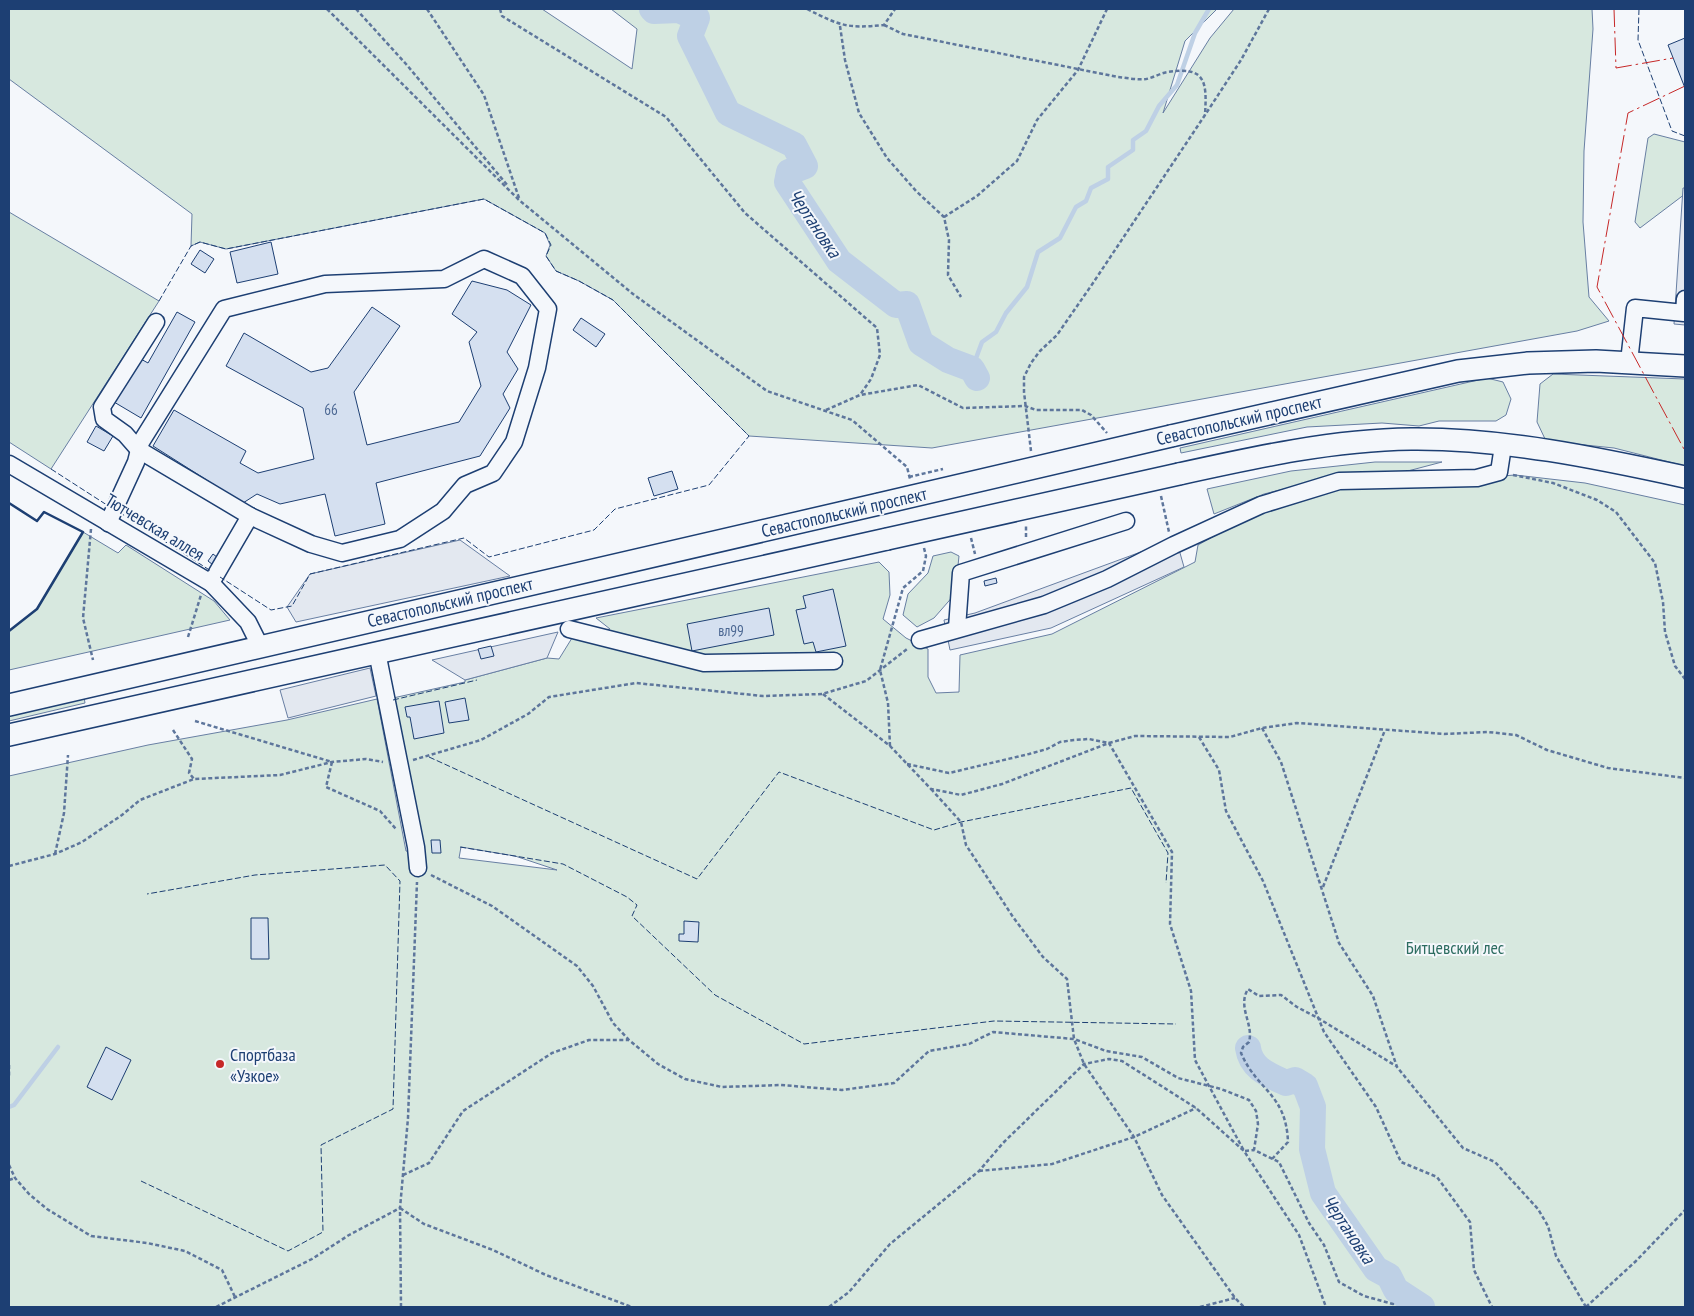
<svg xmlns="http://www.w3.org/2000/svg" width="1694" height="1316" viewBox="0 0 1694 1316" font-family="'PT Sans Narrow',sans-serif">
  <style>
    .green { fill: #d7e8df; stroke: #687fa3; fill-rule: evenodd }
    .parking { fill: #e3e8f0; stroke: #687fa3 }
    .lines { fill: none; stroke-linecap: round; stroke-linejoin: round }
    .stream { stroke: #bed0e5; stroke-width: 4.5 }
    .river { stroke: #bed0e5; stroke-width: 26 }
    .building { fill: #d5e0f0; stroke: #1d3f73 }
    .minor-casing { stroke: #1d3f73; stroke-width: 19 }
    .major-casing { stroke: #1d3f73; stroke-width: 24 }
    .path { stroke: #5e769c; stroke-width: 2.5; stroke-dasharray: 4 2.5; stroke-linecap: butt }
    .minor { stroke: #f4f7fb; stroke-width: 16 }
    .major { stroke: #f4f7fb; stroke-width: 21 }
    .major-bridge-casing { stroke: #1d3f73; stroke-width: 24; stroke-linecap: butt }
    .major-bridge { stroke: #f4f7fb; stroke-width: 21 }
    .fence { stroke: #1d3f73; stroke-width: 1; stroke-dasharray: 6 2.5; stroke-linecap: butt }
    .wall { stroke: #1d3f73; stroke-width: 2.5 }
    .power { stroke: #c62828; stroke-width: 1; stroke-dasharray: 18 4 2.5 4; stroke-linecap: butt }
    .poi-dot { fill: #c62828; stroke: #f4f7fb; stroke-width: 2 }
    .labels { text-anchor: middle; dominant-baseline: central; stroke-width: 4; stroke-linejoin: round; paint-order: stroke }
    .number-label { font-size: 15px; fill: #4b6792 }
    .street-label { font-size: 18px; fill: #1d3f73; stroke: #f4f7fb }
    .park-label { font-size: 18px; fill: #2c6c60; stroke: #f4f7fb }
    .poi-label { font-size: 18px; fill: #1d3f73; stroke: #f4f7fb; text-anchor: start }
    .water-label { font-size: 19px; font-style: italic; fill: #1d3f73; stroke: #f4f7fb }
  </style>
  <rect width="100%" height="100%" fill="#f4f7fb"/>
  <g class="green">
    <path d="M9,9H542L632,69L637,29L611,9H1217L1185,41L1163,113L1210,38L1234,9H1592L1593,29L1584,151L1583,222L1589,297L1609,321L1577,331L932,448L749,436L613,300L579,281L556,271L546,256L550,245L545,233L484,199L226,249L200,242L191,246L192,214L9,79Z"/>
    <path d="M1654,134L1685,142V194L1640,228L1635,222L1648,138Z"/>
    <path d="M9,212L159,301L51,469L9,442Z"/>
    <path d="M1553,374L1685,379V466L1614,448L1546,441L1537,422L1540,384Z"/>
    <path d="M1487,378L1503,382L1511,399L1506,415L1496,421H1439L1419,426L1382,423L1307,427L1181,453L1180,448Z"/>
    <path d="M1375,462H1442L1404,472L1340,475L1264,494L1214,514L1207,489L1291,471Z"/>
    <path d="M1515,475L1585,483L1685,505V1307H9V776L148,745L287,720L377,699L406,851L421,853L393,698L465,682V680L547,658L559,659L572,638L579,640L586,633L610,629L596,618L879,562L889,572L890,595L883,619L906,638L928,649V677L936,693L959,692L960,655L1052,634L1195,562L1198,545L1245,519L1343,488ZM461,847L515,856L557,870L459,858Z"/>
    <path d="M83,532L118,553L126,545L214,601L230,620L9,670V631L37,609Z"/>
    <path d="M951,552L959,556L955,594L934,618L917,627L903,615L908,594L928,573L933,556Z"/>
    <path d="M84,697L85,703L9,721V715Z"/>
  </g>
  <g class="parking">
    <path d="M1683,188H1685V325L1674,324Z"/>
    <path d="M1176,539L1184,567L1051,628L950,650L944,620L975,613Z"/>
    <path d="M460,540L510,576L296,622L287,607L310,574Z"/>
    <path d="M558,632L547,658L465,680L432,660Z"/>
    <path d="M370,668L376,696L288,718L280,690Z"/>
  </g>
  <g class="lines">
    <g class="stream">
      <path d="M972,369L982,342L996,332L1006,313L1027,287L1038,252L1060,238L1076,207L1086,201L1091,188L1108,179V167L1133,150V140L1146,131L1159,106L1177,85L1195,33L1209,9"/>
      <path d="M9,1107L14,1105L58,1047"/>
    </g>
    <g class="river">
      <path d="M652,9L654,11L679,10L697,18L690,36L728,113L794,145L805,166L789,172L787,182L839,261L896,305L907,304L921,343L948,360L972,369L977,378"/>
      <path d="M1248,1048C1251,1069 1269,1075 1286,1083L1295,1080L1305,1086L1313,1107L1312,1149L1323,1193L1376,1269L1389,1276L1396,1290L1422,1307"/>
    </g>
  </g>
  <g class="building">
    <path d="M1685,38V88L1668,45Z"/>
    <path d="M271,242L278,274L237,283L230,252Z"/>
    <path d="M200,250L214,259L205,273L191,264Z"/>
    <path d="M472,281L507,290L531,305L507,352L518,369L503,394L510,408L480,456L376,483L385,524L335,536L325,494L280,504L257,494L243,503L153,446L174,410L246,451L240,463L258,473L314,459L303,408L226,366L244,333L311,372L328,368L372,307L400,326L354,392L367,445L459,422L481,386L469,342L477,332L452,314Z"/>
    <path d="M177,312L195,322L141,418L114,402L139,358L148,363Z"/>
    <path d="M581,318L605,334L596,347L573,330Z"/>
    <path d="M96,426L113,436L104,451L87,442Z"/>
    <path d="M672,471L678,489L654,496L648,478Z"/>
    <path d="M213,554L222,561L217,568L208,561Z"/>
    <path d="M996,578L997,583L985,586L984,581Z"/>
    <path d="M833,589L846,646L816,652L813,642L804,644L796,610L806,608L803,596Z"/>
    <path d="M769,608L774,635L692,651L687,624Z"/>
    <path d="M491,646L494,656L481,659L478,649Z"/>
    <path d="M465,698L469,720L449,723L445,702Z"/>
    <path d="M439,701L444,733L414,739L410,717H407L405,707Z"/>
    <path d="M431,840H440L441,853H432Z"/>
    <path d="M251,918H268L269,959H251Z"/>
    <path d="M684,921L699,922L698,942L679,941V934H684Z"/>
    <path d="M106,1047L131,1060L112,1100L87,1087Z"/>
  </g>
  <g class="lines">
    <defs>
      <g id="minor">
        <path d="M156,322L102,407L104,419L125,434L139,450L250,516"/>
        <path d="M1629,362L1635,308L1684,313L1685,299"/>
        <path d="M9,464L211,583L248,622L260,646"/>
        <path d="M108,523L136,462L141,442L224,309L325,284L444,279L484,259L522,276L548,309L537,368L514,442L493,473L465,485L443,511L400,539L342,553L311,544L250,516L211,583"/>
        <path d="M957,628L961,573L1126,521"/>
        <path d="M569,629L704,663L834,661"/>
        <path d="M920,640L1044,605L1107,579L1174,545L1261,505L1339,481L1477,478L1499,472L1503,446"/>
        <path d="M377,652L416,847L418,868"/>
      </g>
      <g id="major">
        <path d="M1171,436L1458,371L1528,363L1596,361L1685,366"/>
        <path d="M1179,474C1256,457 1333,440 1411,439C1502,438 1598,458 1685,477"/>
        <path d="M9,705L879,504"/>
        <path d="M9,735L887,539"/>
      </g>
    </defs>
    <use href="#minor" class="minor-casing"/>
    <use href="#major" class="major-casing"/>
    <g class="path">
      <path d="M327,9L519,200L633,294L767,391L852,420L907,467L910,479"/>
      <path d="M356,9L406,64L508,186"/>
      <path d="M427,9L484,95L519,198"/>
      <path d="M500,9L502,16L666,117L745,213L877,328L880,355L871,379L860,395"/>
      <path d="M807,9C839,25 846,29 884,25L895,9"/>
      <path d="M884,25L903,34L1118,77C1127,78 1137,80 1146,79C1153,78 1160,73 1168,72C1206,66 1207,82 1205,115"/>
      <path d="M840,26L845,60L859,113L887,158L916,191L944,217L949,240L948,275L961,297"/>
      <path d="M944,217L977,196L1017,161L1037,120L1078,70L1107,9"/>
      <path d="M826,410L860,395L918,385L963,408L1025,406L1036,410H1082L1091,415L1107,433"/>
      <path d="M1031,451L1024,392V377L1031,363L1040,351L1057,335L1093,283L1205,115L1241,60L1269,9"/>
      <path d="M1513,475L1553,483L1597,500L1616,512L1655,563L1663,602L1665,632L1675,666L1685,679"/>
      <path d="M909,477L943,469"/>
      <path d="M1161,496L1169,532"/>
      <path d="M91,529L83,618L93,660"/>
      <path d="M1026,537V526"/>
      <path d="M971,538L975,554"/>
      <path d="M188,637L201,595"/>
      <path d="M823,694L890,746L931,789L961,795L1002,784L1109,743L1172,852L1170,924L1191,991L1195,1060L1244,1151L1254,1150"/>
      <path d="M195,721L332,762L326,787L380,811L396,829"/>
      <path d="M1262,728L1281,762L1339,943L1373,996L1397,1067L1463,1148L1495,1162L1538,1209L1548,1226L1556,1256L1586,1307"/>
      <path d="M173,730L192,759L189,773L194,779"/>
      <path d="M1199,737L1219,770L1226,811L1263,881L1324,1032L1376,1107L1401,1162L1437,1177L1470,1222L1474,1270L1492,1307"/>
      <path d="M890,746L888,703L880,670L903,588L923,571L926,556L924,548"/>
      <path d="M413,760L481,740L528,714L549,697L636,683L763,696L822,694L866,681L907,649"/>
      <path d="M907,764L949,773L1029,754L1047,749L1060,742L1074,740L1089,739L1109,743L1135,736L1230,737L1262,728L1297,723L1444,734L1488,732L1516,735L1547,750L1608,768L1685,778"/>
      <path d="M931,789L961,822L966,845L1013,917L1043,957L1067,979L1074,1039L1084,1064L1134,1137L1162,1195L1235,1298L1244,1307"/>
      <path d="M55,854L64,813L68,755"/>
      <path d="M9,866L55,854L82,842L122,815L140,800L194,779L280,775L332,762L366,759L383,762"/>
      <path d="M431,875L492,906L577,966L593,986L613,1023L629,1040L658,1064L685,1079L722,1087L781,1085L842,1090L894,1083L929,1051L969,1044L993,1032L1074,1039L1106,1051L1142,1057L1178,1078L1221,1089L1249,1100L1256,1111L1258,1124L1254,1150L1279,1162L1309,1223L1324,1245L1339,1282L1364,1296L1393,1304L1392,1307"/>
      <path d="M1323,887L1385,730"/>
      <path d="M9,1065V1077"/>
      <path d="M1272,1159L1288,1142C1286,1093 1258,1092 1241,1053L1243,1047L1249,1042C1254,1024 1237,1007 1248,989L1259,996L1281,995L1297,1007L1318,1018L1396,1066"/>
      <path d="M9,1165L15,1178L29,1194L47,1209L91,1236L147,1243L185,1251L222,1270L235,1297"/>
      <path d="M979,1171L1052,1164L1134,1137L1196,1108"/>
      <path d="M403,1175L429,1163L463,1111L552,1053L589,1040H629"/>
      <path d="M9,1180L15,1178"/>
      <path d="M400,1208L424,1224L493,1250L546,1275L632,1307"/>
      <path d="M216,1307L312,1259L349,1235L400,1208"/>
      <path d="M401,1307L400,1208L408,1118L417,882"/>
      <path d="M829,1307L849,1292L890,1244L979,1171L1003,1143L1084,1064L1109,1059L1122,1061L1196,1108L1244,1151L1299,1235L1326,1307"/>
      <path d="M1200,1307L1235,1298"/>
      <path d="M1586,1307L1636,1261L1685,1210"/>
    </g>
    <use href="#minor" class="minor"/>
    <use href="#major" class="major"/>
    <defs>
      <g id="major-bridge">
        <path d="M879,504L1171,436"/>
        <path d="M887,539L1179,474"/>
      </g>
    </defs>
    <use href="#major-bridge" class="major-bridge-casing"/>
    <use href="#major-bridge" class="major-bridge"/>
    <g class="fence">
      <path d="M1639,9L1638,40L1672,131L1685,136"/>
      <path d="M159,301L191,246L200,242L226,249L484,199L545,233L551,245L546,256L556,271L579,281L613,300L749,436L709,485L615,509L594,530L489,557L464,538L310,574L292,606L271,610L220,577"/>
      <path d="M51,469L110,507"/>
      <path d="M119,512L211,571"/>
      <path d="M393,700L477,680"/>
      <path d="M429,757L697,879L779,772L934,830L961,822L1131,788L1168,853L1166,883"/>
      <path d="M460,847L563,864L627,897L637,905L632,916L715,995L804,1044L994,1021L1176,1024"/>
      <path d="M141,1181L288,1251L323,1232L321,1145L393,1109L400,881L385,865L255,875L147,894"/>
    </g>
    <path class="wall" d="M9,503L37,521L44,512L83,532L37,609L9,631"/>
    <g class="power">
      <path d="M1614,9L1616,68L1673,58"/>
      <path d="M1685,86L1628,113L1597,287L1685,451"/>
    </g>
  </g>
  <circle class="poi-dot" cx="220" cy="1064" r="5"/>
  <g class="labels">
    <g class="number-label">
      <text x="331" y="409">66</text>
      <text x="731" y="630">вл99</text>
    </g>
    <g class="street-label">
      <text transform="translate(1239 420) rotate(-13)">Севастопольский проспект</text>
      <text transform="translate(844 512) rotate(-13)">Севастопольский проспект</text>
      <text transform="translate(155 527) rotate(31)">Тютчевская аллея</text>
      <text transform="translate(450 602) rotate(-13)">Севастопольский проспект</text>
    </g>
    <g class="park-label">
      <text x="1455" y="947">Битцевский лес</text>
    </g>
    <g class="poi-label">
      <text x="230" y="1054">Спортбаза<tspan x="230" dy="21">«Узкое»</tspan></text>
    </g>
    <g class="water-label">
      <text transform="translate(815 223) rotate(56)">Чертановка</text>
      <text transform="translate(1349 1229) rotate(56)">Чертановка</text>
    </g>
  </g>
  <rect width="1694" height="1316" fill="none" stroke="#1d3f73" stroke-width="20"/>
</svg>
